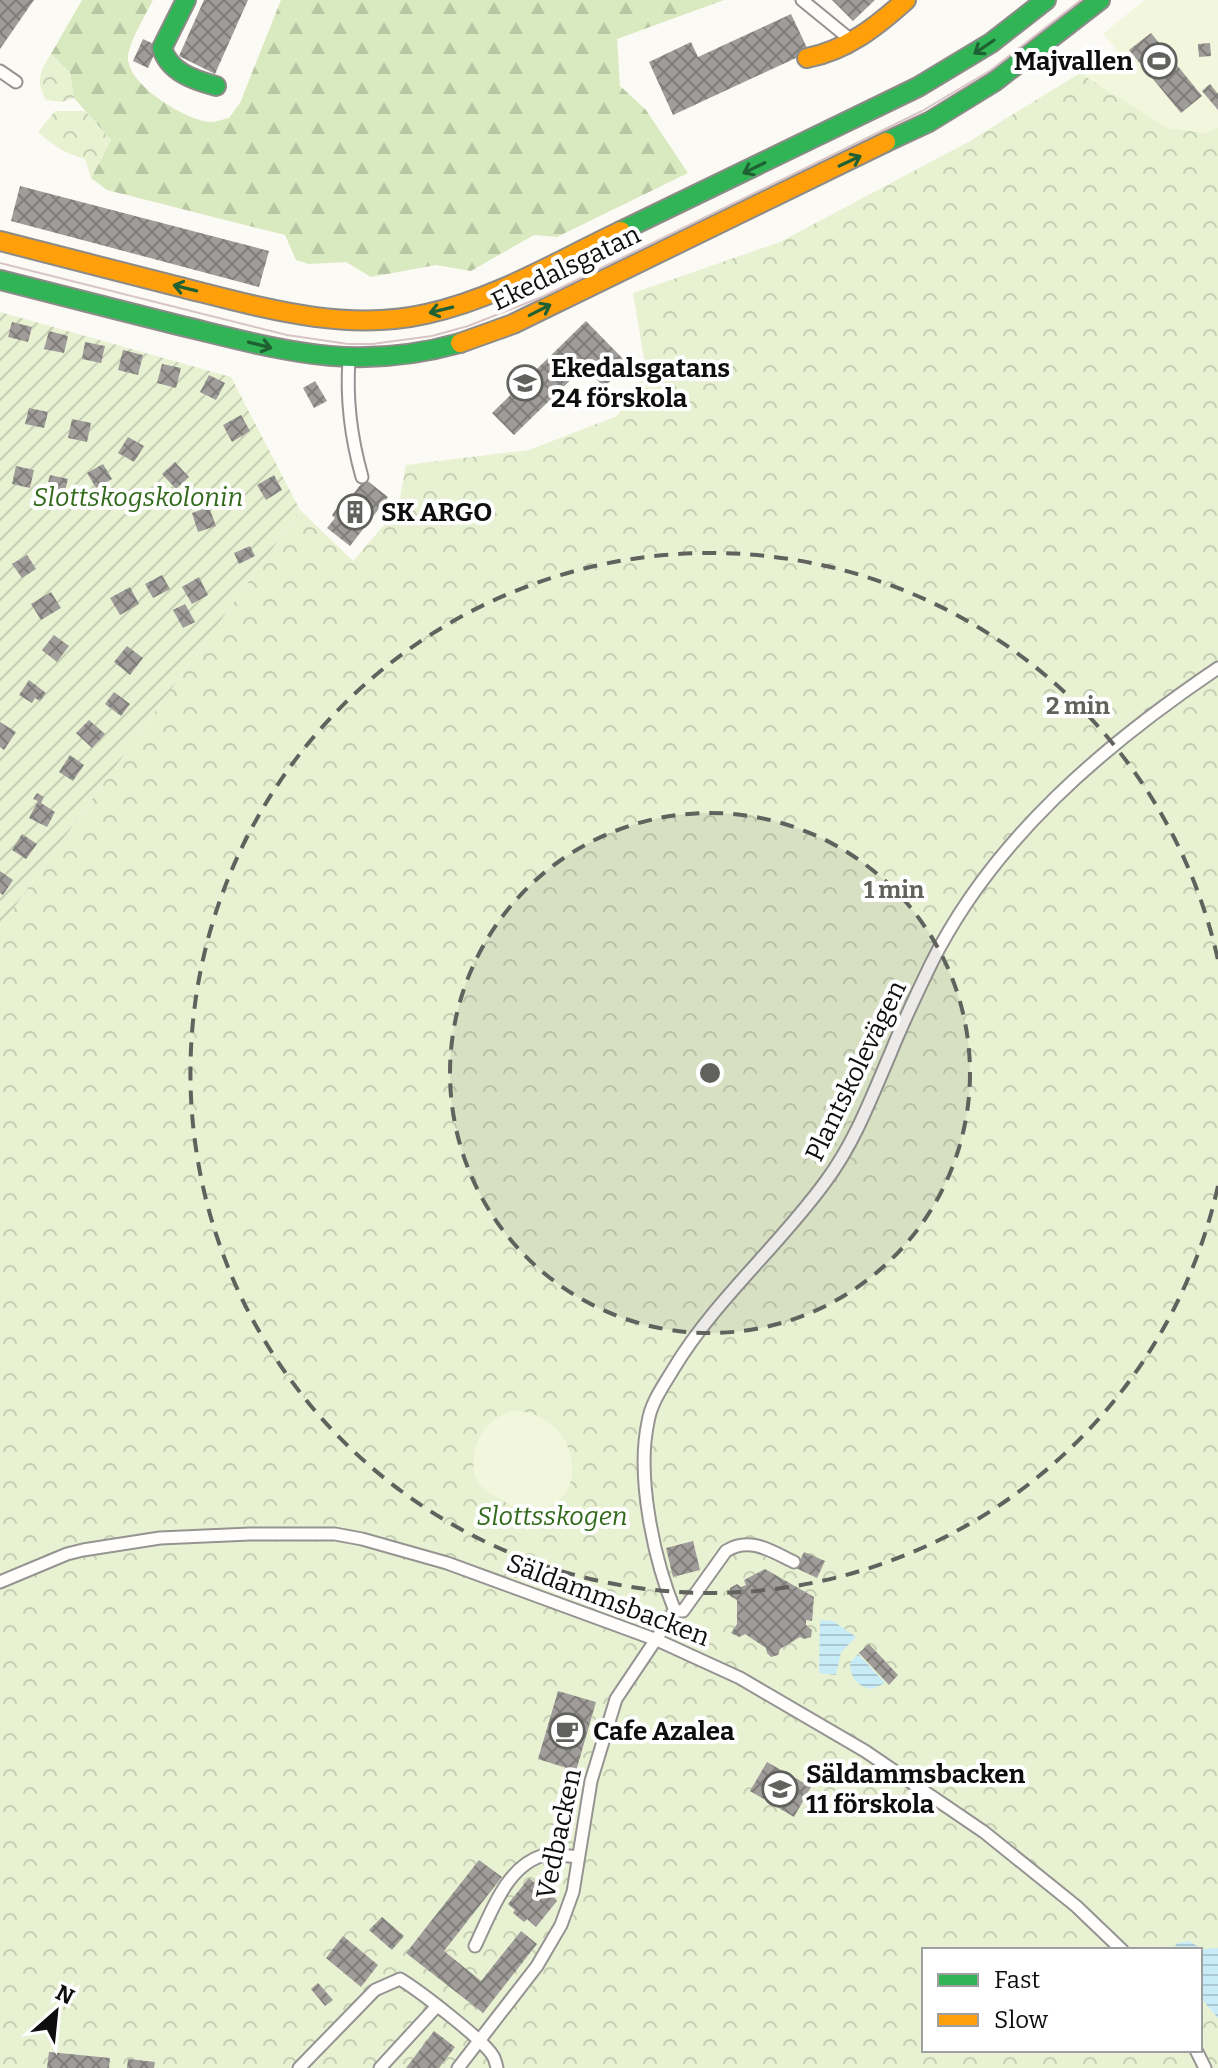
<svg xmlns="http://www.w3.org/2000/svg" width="1218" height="2068" viewBox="0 0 1218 2068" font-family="Bitter,serif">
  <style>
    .forest { fill: url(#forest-firs) }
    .park { fill: url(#park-crowns); fill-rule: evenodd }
    .garden { fill: url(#garden-furrows) }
    .pitch { fill: #f1f6dc }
    .water { fill: url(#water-rules) }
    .building { fill: url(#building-cross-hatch) }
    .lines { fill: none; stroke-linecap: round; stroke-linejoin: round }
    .lane-casing { stroke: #959492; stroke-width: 15 }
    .fast-casing { stroke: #8c8b88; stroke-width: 22 }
    .slow-casing { stroke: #8c8b88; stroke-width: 22 }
    .lane { stroke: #fffefd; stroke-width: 11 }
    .fast { stroke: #30b455; stroke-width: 18 }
    .slow { stroke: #ff9f0a; stroke-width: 18 }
    .tram { stroke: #d8c4c6; stroke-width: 2 }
    .oneway { stroke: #1f6132 }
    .ring { fill: none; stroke: #61615e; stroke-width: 4; stroke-dasharray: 14 10 }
    .labels { text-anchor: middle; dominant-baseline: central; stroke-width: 8; stroke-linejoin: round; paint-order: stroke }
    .poi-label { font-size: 26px; font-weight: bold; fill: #0e0e0e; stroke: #fff; text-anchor: start }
    .street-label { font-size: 26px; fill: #0e0e0e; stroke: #fff }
    .park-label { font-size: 26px; font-style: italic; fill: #326a1b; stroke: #fff }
    .centre { fill: #61615e; stroke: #fff; stroke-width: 4 }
    .ring-label { font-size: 24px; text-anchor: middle; font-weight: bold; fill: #61615e; stroke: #fff; stroke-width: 8; stroke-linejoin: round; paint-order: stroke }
  </style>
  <defs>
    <pattern id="forest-firs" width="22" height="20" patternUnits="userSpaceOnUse" patternTransform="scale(2)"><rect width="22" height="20" fill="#d9eac0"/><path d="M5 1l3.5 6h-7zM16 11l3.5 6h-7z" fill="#b9c8a4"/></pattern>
    <pattern id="park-crowns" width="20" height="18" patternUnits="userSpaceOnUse" patternTransform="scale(2)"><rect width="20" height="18" fill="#e8f2d2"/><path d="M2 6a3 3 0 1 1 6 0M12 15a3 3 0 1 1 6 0" fill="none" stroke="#c6ceb3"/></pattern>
    <pattern id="garden-furrows" width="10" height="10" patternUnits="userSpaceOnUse" patternTransform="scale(2)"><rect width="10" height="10" fill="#e8f2d2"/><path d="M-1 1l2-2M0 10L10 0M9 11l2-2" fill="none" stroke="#c6ceb3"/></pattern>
    <pattern id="water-rules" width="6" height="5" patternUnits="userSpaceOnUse" patternTransform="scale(2)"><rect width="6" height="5" fill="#c8ebf8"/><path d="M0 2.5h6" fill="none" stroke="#abc8d3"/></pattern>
    <pattern id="building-cross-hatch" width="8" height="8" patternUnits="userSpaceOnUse" patternTransform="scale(2)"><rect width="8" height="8" fill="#9f9c99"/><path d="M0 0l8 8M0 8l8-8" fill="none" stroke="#807e7b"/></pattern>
  </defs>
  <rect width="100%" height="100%" fill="#fcfaf4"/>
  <path class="forest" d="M82,0H153C146,14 129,42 128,57C127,85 187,121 211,122C216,122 223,119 229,118L240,103L281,0H724L617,39L620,86L646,110L688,173L557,237L534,235L471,271L436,265L371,277L346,262L309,264L296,260L285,235L107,190L91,178L111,140L74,98L70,73L51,54Z"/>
  <g class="park">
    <path d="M51,54L70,73L74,98L62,102L46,100C35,81 40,71 51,54Z"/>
    <path d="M1080,73L1168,128L1205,133L1218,127V2068H0V927L300,510L353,561L398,509L406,465L529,450L617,416L646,371L633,293L780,242L970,141ZM924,1950H1200V2050H924Z"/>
    <path d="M55,111H85L111,140L91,178L85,159C65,154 53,145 38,132Z"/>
  </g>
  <path class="garden" d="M0,312L231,377L300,510L0,927Z"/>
  <g class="pitch">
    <path d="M1145,0H1218V127L1205,133L1168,128L1080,73L1117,50L1103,34Z"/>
    <path d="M514,1411C579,1412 596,1504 533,1511C523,1512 512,1506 504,1501C494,1496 480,1489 476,1478C466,1449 486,1415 514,1411Z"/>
  </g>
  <g class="water">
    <path d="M820,1620L833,1621L856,1637L841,1652L836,1675L819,1673Z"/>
    <path d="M858,1654L885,1683L872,1689C856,1686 851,1678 850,1663Z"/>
    <path d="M1189,1941L1202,1949L1218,1948V2018L1200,1997V1950H1173L1177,1943Z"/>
  </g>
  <g class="building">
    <path d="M0,0H34L0,49Z"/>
    <path d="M204,0H248L215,74L179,56Z"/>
    <path d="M832,0H875L853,21Z"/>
    <path d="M791,14L809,52L673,115L649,62L691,42L698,57Z"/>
    <path d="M1151,33L1202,96L1181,113L1129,50Z"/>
    <path d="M143,39L158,46L148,68L133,61Z"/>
    <path d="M1210,43L1211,56L1199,57L1198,44Z"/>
    <path d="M1210,84L1218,94V110L1202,91Z"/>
    <path d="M20,186L269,251L259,287L11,221Z"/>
    <path d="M586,321L628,364L604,387L584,367L514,435L492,413Z"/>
    <path d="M12,322L32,327L28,342L8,337Z"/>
    <path d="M49,331L68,336L64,353L44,349Z"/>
    <path d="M85,342L105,346L101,363L82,359Z"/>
    <path d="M123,350L143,355L138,375L118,370Z"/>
    <path d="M162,364L181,368L176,388L157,383Z"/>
    <path d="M209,375L225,383L216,400L200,392Z"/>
    <path d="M315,381L327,401L314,408L303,388Z"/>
    <path d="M29,408L48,412L44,428L25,424Z"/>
    <path d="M241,415L250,431L232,442L223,425Z"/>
    <path d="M72,419L91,423L87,442L68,438Z"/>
    <path d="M128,437L144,446L134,462L118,453Z"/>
    <path d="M175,462L189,477L176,489L162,474Z"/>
    <path d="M103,464L112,479L96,488L87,473Z"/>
    <path d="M16,466L34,470L30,488L12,484Z"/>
    <path d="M50,475L68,479L63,498L45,494Z"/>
    <path d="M274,475L282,490L266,500L257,485Z"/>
    <path d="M365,479L388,497L350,546L327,528L335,518L332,515L339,505L342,508Z"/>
    <path d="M209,507L216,526L198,532L192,513Z"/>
    <path d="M250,546L255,556L239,564L234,553Z"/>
    <path d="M27,555L36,569L22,578L12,564Z"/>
    <path d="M162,575L170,589L153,598L145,584Z"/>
    <path d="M199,577L208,595L192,604L182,587Z"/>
    <path d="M130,587L139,604L120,615L110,598Z"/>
    <path d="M51,592L61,608L41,620L31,604Z"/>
    <path d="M185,604L195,622L183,628L173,610Z"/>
    <path d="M54,635L69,646L57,662L42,650Z"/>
    <path d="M127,646L143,658L130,675L114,662Z"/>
    <path d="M29,680L46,693L40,701L35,698L32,703L19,695Z"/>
    <path d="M114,692L130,704L121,716L105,704Z"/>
    <path d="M89,720L105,734L92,748L76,733Z"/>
    <path d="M0,722L16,732L4,750L0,747Z"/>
    <path d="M70,755L84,765L73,781L59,772Z"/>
    <path d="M37,793L44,797L41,803L55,812L47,827L29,818L38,801L33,799Z"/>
    <path d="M22,834L37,844L26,859L12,850Z"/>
    <path d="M0,871L13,880L3,895L0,893Z"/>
    <path d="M693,1541L700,1570L673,1577L666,1548Z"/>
    <path d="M804,1552L825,1561L817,1578L796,1568Z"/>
    <path d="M765,1569L814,1597L812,1621L806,1620V1625L812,1630L811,1637L804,1639L800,1637L780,1649L778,1655L771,1657L767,1653L766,1648L745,1634L739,1637L731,1633L737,1624V1600L730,1596V1588L737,1584L741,1587L746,1585L744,1580Z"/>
    <path d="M869,1644L898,1675L889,1685L859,1653Z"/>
    <path d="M558,1691L596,1702L576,1771L538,1759Z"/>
    <path d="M767,1762L811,1787L794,1817L750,1791Z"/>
    <path d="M479,1860L502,1877L444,1951L481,1981L521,1931L537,1944L483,2013L406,1953Z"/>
    <path d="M529,1878L557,1901L536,1927L527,1919L524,1922L513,1913L515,1910L508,1904Z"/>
    <path d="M382,1917L404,1936L392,1950L369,1930Z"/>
    <path d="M343,1936L378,1965L361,1987L326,1958Z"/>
    <path d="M318,1983L333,2000L325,2006L311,1989Z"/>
    <path d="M434,2031L455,2047L439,2068H406Z"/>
    <path d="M49,2052L110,2058L109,2068H47Z"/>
    <path d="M128,2059L155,2062L154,2068H127Z"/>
  </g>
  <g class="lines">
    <defs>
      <g id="lane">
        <path d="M802,0L851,40"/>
        <path d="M0,71L16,82"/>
        <path d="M349,360C346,401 351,438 362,477"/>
        <path d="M0,1582L67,1554L83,1550L160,1538L250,1534H335L362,1539L447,1563L657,1640L740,1678L865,1751L984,1832L1076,1906L1122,1950"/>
        <path d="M675,1611H683L726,1551C750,1536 771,1551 794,1562"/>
        <path d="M475,1946C490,1916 505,1868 541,1856C552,1853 566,1856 578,1857"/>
        <path d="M1196,2050L1205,2068"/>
        <path d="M299,2068L375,1990L400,1979C418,1990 483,2039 493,2056C495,2059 496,2064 497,2068"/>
        <path d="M380,2068L437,2006"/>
        <path d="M458,2068L537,1966L561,1925L573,1892L591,1781L616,1699L675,1611C654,1560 636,1477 648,1422C651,1402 664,1385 674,1368C716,1299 779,1246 826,1181C855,1142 872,1096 891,1052C903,1022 917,993 931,964C993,839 1104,745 1218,668"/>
      </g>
      <g id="fast">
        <path d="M186,0L162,48C169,72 194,80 216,86"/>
        <path d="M886,142L929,122L994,82L1100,0"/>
        <path d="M621,231L918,87L991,43L1046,0"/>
        <path d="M0,280C59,295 119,310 178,325C282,350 353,373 460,343"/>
      </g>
      <g id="slow">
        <path d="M807,58C847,50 876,27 906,0"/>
        <path d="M0,241C59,256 117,271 176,286C257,306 342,333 426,314C495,299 558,261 621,231"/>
        <path d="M460,343L513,324L886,142"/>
      </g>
    </defs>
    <use href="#lane" class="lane-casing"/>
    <use href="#fast" class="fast-casing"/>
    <use href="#slow" class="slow-casing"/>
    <use href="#lane" class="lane"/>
    <use href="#fast" class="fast"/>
    <use href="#slow" class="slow"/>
    <path class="tram" d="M0,263L287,335L348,344H372L432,336L468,326L542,297L922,111L991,70L1081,0"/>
  </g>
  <defs><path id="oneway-shaft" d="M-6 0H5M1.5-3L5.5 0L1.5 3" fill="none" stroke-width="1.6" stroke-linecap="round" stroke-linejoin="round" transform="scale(2)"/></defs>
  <g class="oneway">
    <use href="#oneway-shaft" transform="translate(984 47) rotate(146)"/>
    <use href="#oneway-shaft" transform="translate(850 161) rotate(-25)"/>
    <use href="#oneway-shaft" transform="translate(754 168) rotate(154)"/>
    <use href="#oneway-shaft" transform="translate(185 288) rotate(-166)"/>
    <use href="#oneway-shaft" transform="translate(441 310) rotate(166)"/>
    <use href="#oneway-shaft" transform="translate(540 310) rotate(-27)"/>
    <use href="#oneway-shaft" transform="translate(260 345) rotate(14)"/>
  </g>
  <circle cx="710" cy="1073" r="260" fill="#61615e" fill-opacity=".12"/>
  <g class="ring">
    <circle cx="710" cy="1073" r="260"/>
    <path d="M1218 1186A520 520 0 1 1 1218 960"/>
  </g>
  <defs>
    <symbol id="stadium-ring" viewBox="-11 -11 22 22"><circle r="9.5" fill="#fff" stroke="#61615e" stroke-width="1.5"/><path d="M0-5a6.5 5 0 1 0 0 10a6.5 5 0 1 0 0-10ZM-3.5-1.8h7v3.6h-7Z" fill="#61615e"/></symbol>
    <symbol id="school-ring" viewBox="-11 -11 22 22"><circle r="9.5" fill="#fff" stroke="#61615e" stroke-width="1.5"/><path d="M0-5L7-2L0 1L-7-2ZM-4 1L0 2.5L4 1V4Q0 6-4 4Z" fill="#61615e"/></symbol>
    <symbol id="building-ring" viewBox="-11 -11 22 22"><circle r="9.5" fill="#fff" stroke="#61615e" stroke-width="1.5"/><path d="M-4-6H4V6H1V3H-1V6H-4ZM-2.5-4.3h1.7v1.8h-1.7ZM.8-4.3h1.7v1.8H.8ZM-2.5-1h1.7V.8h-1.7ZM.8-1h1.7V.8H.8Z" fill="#61615e"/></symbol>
    <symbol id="cafe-ring" viewBox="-11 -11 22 22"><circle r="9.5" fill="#fff" stroke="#61615e" stroke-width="1.5"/><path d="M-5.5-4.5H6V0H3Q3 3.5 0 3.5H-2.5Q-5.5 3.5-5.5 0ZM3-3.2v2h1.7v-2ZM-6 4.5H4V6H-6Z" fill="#61615e"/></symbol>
  </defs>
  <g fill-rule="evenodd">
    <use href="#stadium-ring" x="1139" y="41" width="40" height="40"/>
    <use href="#school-ring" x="505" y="363" width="40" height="40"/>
    <use href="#building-ring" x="335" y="492" width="40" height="40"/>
    <use href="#cafe-ring" x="547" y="1711" width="40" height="40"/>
    <use href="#school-ring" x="760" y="1769" width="40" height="40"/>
  </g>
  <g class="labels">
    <g class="poi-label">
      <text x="1133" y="61" text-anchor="end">Majvallen</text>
      <text x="551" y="368">Ekedalsgatans<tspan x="551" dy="30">24 förskola</tspan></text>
      <text x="381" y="512">SK ARGO</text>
      <text x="593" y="1731">Cafe Azalea</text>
      <text x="806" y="1774">Säldammsbacken<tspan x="806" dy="30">11 förskola</tspan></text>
    </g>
    <g class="street-label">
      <text transform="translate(566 268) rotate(-26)">Ekedalsgatan</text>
      <text transform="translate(856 1071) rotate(-64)">Plantskolevägen</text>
      <text transform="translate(608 1600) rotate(21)">Säldammsbacken</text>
      <text transform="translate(559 1834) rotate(-78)">Vedbacken</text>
    </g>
    <g class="park-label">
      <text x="138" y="497">Slottskogskolonin</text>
      <text x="552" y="1516">Slottsskogen</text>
    </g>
  </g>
  <circle cx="710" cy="1073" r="12" class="centre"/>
  <g class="ring-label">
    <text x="1078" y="714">2 min</text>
    <text x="894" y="898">1 min</text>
  </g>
  <rect x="922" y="1948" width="280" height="104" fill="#ffffff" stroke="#9f9f9f" stroke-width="2"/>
  <rect x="938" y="1974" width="40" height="12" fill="#30b455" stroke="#9f9f9f" stroke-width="2"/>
  <text x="994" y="1988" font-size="24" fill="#0e0e0e">Fast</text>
  <rect x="938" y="2014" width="40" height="12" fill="#ff9f0a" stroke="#9f9f9f" stroke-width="2"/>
  <text x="994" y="2028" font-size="24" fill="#0e0e0e">Slow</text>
  <g transform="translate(56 2012) rotate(27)" stroke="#ffffff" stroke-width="6" paint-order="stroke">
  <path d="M0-6L14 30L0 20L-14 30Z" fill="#0e0e0e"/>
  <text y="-12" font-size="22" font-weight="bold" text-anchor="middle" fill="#0e0e0e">N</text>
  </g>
</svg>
